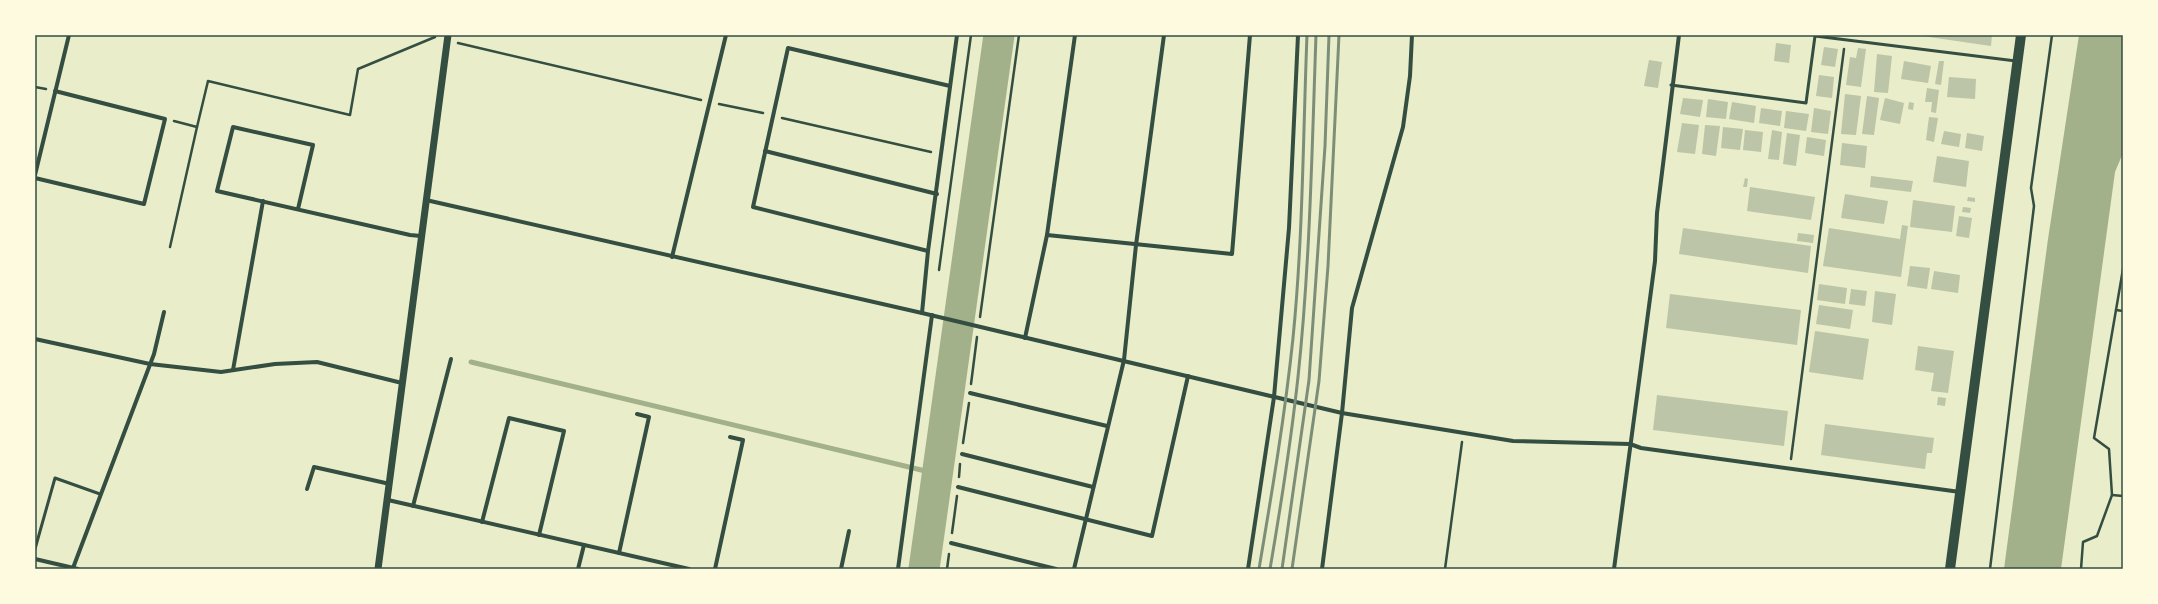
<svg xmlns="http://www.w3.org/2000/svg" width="2158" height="604" viewBox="0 0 2158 604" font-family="'Public Sans',sans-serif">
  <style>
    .water { fill: #a3b18a }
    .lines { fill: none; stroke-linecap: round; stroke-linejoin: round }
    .stream { stroke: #a3b18a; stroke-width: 5 }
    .river { stroke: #a3b18a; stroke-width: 31 }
    .building { fill: #bcc5a7 }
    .path { stroke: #344e41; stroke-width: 2.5 }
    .service { stroke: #344e41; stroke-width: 3 }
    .minor { stroke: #344e41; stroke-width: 4 }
    .tertiary { stroke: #344e41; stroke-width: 7 }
    .primary { stroke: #344e41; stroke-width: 10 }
    .rail { stroke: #7c8e77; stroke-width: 3 }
    .neatline { fill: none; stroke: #344e41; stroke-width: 1.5 }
  </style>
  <rect width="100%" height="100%" fill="#e9edc9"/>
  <path class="water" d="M2079,35H2123V153L2115,172L2061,569H2004L2048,239Z"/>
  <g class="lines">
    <path class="stream" d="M471,362L938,474"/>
    <path class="river" d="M924,569L999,35"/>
  </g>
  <g class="building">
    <path d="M1915,35H1992L1991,46Z"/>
    <path d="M1776,43L1791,45L1789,63L1774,61Z"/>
    <path d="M1824,47L1838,49L1835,67L1821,65Z"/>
    <path d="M1858,48L1866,49L1861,87L1846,85L1850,57L1856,58Z"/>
    <path d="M1877,54L1892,56L1888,93L1874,92Z"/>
    <path d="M1649,60L1662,62L1658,88L1644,86Z"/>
    <path d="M1904,61L1931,66L1928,83L1901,79Z"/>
    <path d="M1939,61H1944L1941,85L1935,84Z"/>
    <path d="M1819,75L1834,77L1832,98L1816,96Z"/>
    <path d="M1949,77L1976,79L1975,99L1947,97Z"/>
    <path d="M1927,88L1939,90L1936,113L1931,112L1932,102H1925Z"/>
    <path d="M1845,94L1861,96L1856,135L1841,134Z"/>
    <path d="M1867,96L1879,98L1874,135L1862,134Z"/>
    <path d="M1683,98L1703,100L1700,117L1680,114Z"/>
    <path d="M1885,98L1904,103L1900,124L1880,120Z"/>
    <path d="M1708,99L1728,102L1726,119L1706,117Z"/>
    <path d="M1732,102L1756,106L1754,123L1729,119Z"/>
    <path d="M1909,102L1914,103L1913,110L1908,109Z"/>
    <path d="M1761,108L1782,111L1780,126L1759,123Z"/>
    <path d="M1814,108L1831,111L1828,134L1811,132Z"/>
    <path d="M1786,111L1809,114L1806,131L1784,128Z"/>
    <path d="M1929,117L1938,118L1934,142L1926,140Z"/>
    <path d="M1682,123L1699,125L1695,154L1677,152Z"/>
    <path d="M1705,125L1720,126L1716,156L1702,154Z"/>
    <path d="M1723,127L1743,129L1740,150L1721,148Z"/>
    <path d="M1745,130L1763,132L1761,152L1743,150Z"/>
    <path d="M1772,130L1782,132L1779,160L1768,159Z"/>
    <path d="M1944,131L1961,134L1959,147L1941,144Z"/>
    <path d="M1787,133L1800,135L1796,166L1783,164Z"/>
    <path d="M1967,133L1984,136L1982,151L1965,148Z"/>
    <path d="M1807,137L1826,140L1824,156L1805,153Z"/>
    <path d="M1842,143L1867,146L1865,168L1840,165Z"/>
    <path d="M1937,156L1969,161L1966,187L1933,182Z"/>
    <path d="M1871,176L1913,181L1911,192L1870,187Z"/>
    <path d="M1745,178L1748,179L1747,187H1743Z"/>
    <path d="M1750,187L1815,197L1811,220L1747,211Z"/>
    <path d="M1845,194L1888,201L1884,224L1841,218Z"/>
    <path d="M1968,197L1975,198V202L1967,201Z"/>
    <path d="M1913,200L1955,206L1952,232L1910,227Z"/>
    <path d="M1963,207L1971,208L1970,213L1962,212Z"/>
    <path d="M1959,216L1972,218L1969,238L1956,236Z"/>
    <path d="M1902,225L1908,226L1901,277L1823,266L1829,228L1900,239Z"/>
    <path d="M1683,228L1811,246L1808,273L1679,254Z"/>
    <path d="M1798,233L1814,235L1813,243L1797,241Z"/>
    <path d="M1910,266L1930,268L1927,289L1907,286Z"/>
    <path d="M1934,271L1960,275L1958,293L1931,289Z"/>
    <path d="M1819,284L1847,288L1845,304L1817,300Z"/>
    <path d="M1851,289L1867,291L1865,306L1849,304Z"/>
    <path d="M1875,291L1896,294L1892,325L1872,322Z"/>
    <path d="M1670,294L1801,310L1797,345L1666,328Z"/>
    <path d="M1819,305L1853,310L1850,329L1816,324Z"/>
    <path d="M1815,331L1869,339L1863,380L1809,372Z"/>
    <path d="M1918,346L1954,351L1948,393L1931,391L1934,373L1915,370Z"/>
    <path d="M1657,395L1788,411L1784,446L1653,430Z"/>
    <path d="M1938,397L1946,398L1945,406L1937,405Z"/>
    <path d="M1825,424L1934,438L1932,453H1927L1925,469L1821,455Z"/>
  </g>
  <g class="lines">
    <g class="path">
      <path d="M458,43L701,100"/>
      <path d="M35,87L46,89"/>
      <path d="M719,104L763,113"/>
      <path d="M782,118L931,152"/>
      <path d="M174,121L197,127L208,81L350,115L358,69L435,37"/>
      <path d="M170,247L197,127"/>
      <path d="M2123,269L2116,310L2123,311"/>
      <path d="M939,270L971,35"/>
      <path d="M980,317L1019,35"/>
      <path d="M971,384L977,337"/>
      <path d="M963,443L969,403"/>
      <path d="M1791,459L1844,49"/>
      <path d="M959,477L960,464"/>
      <path d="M2112,495L2123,496"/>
      <path d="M952,533L957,496"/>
      <path d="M947,569L949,554"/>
      <path d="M1445,569L1462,442"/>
      <path d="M1990,569L2034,206L2031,188L2052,35"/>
      <path d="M2081,569L2083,542L2097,536L2112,495L2109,449L2094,438L2116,310"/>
    </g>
    <g class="service">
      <path d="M1671,85L1806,103L1815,36L2016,61"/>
      <path d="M35,549L55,478L100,494"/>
    </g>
    <g class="minor">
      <path d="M765,151L937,194"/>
      <path d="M35,175L69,35"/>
      <path d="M35,178L144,204L165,119L55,91"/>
      <path d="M426,200L922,313L1342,413L1513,441L1630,444L1641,448L1960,492"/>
      <path d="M298,209L313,145L233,127L217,191L410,235L421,236"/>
      <path d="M1047,235L1232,254L1250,35"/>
      <path d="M928,251L753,207L788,48L950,86"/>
      <path d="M672,257L726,35"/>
      <path d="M922,313L928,251L957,35"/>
      <path d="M1025,338L1047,235L1075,35"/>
      <path d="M35,339L150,364L221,372L275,364L317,362L402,383"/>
      <path d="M233,370L263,201"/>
      <path d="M970,393L1107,426"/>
      <path d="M962,454L1093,487"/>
      <path d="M958,487L1152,536L1188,376"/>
      <path d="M307,489L314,467L390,484"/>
      <path d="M388,500L689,569"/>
      <path d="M413,506L451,359"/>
      <path d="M482,522L509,418L564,431L539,535"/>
      <path d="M951,543L1056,569"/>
      <path d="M619,553L649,417L637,414"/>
      <path d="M35,559L78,569"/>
      <path d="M73,568L154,354L164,312"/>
      <path d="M578,569L584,545"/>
      <path d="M715,569L743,440L730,437"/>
      <path d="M841,569L849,531"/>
      <path d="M898,569L932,315"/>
      <path d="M1074,569L1124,360L1136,245L1164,35"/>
      <path d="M1248,569L1274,397L1289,228L1298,35"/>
      <path d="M1322,569L1342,413L1352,308L1403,127L1410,76L1412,35"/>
      <path d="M1614,569L1655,261L1657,213L1679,35"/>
    </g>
    <path class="tertiary" d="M378,569L448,35"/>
    <path class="primary" d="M1950,569L2021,35"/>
    <g class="rail">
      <path d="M1259,569C1272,492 1285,415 1293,338C1303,238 1303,136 1307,35"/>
      <path d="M1270,569C1281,505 1291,441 1298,377C1310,264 1312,149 1316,35"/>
      <path d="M1282,569L1309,380L1325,146L1329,35"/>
      <path d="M1292,569L1319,381L1328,266L1339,35"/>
    </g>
  </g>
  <rect width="2158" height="604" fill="none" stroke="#fefae0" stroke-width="72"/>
  <rect x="36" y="36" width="2086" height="532" class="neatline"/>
</svg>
